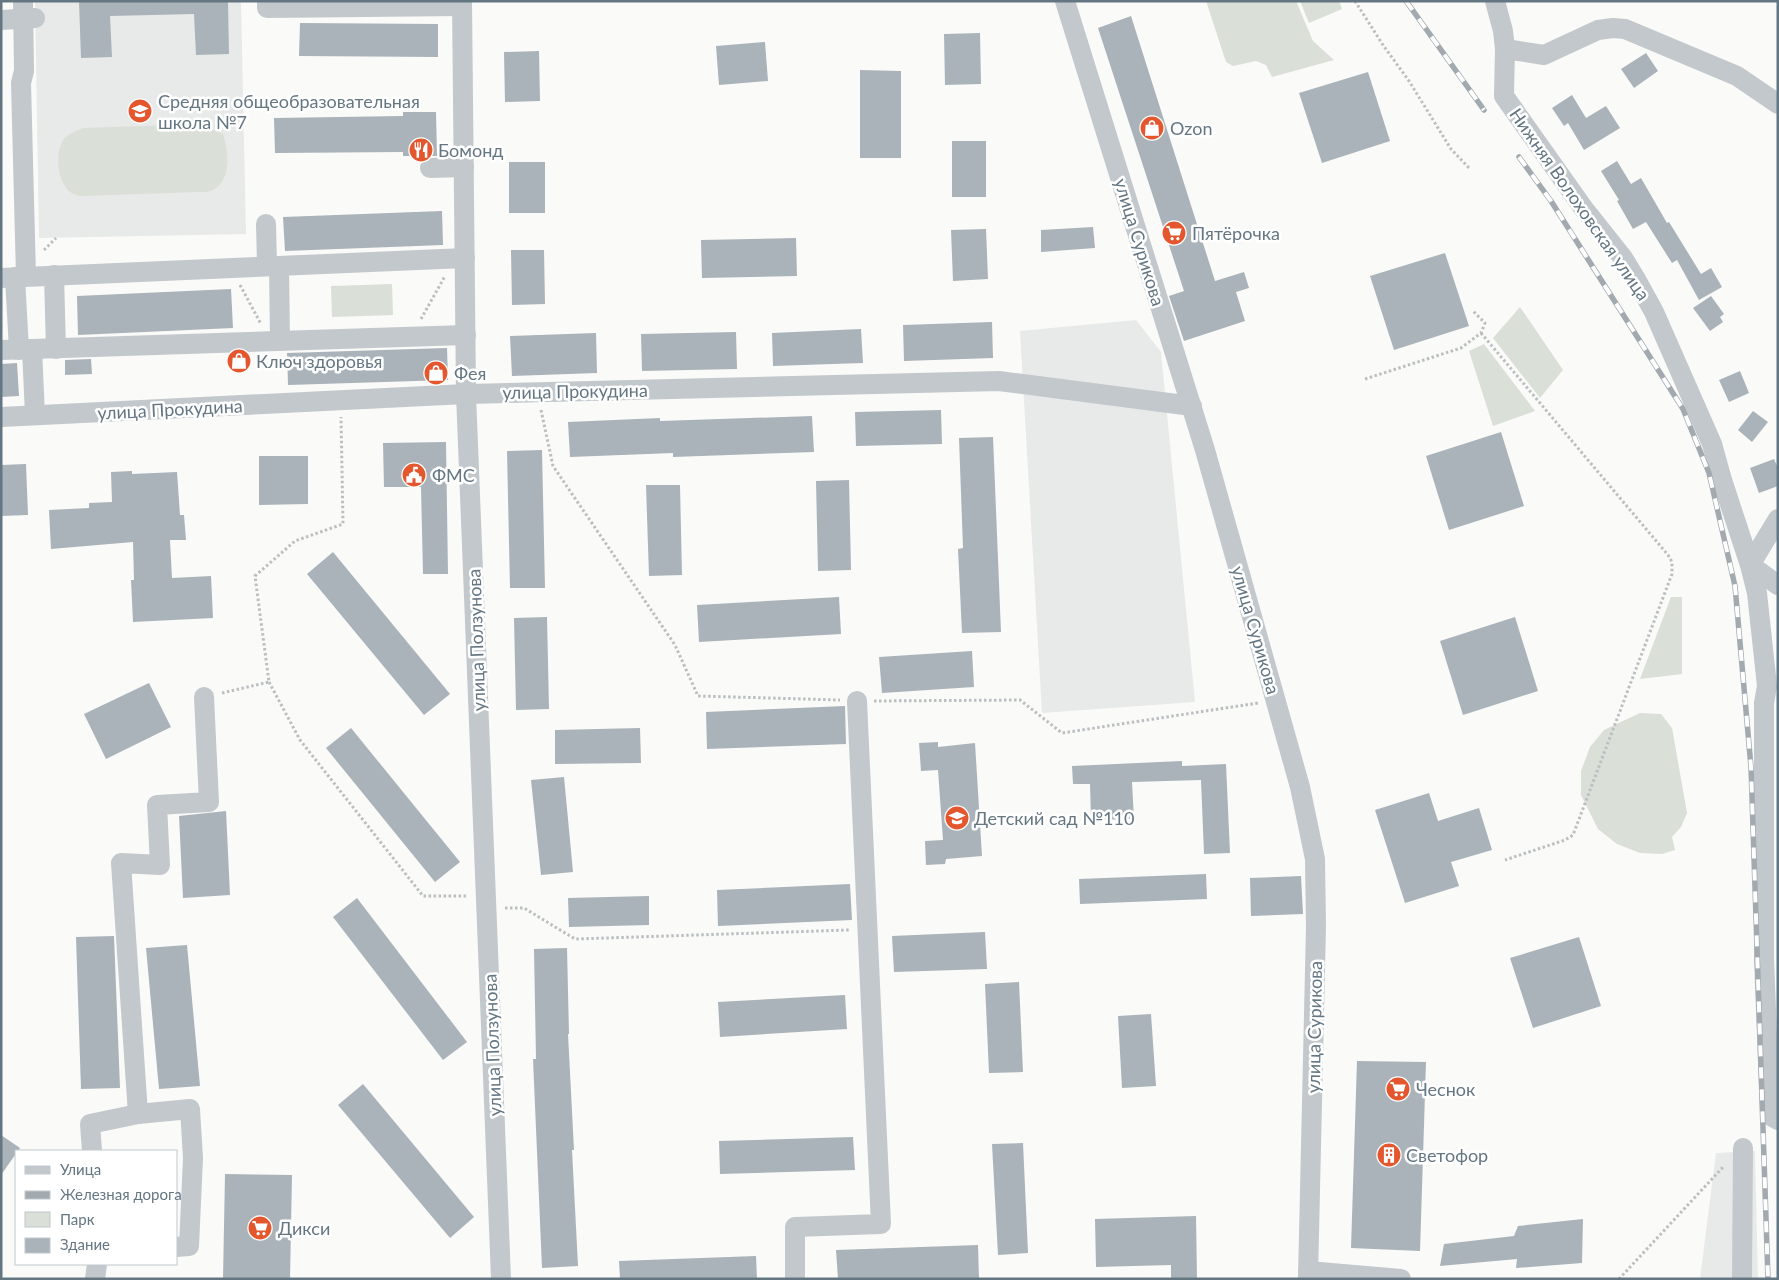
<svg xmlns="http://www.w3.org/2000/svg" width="1779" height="1280" viewBox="0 0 1779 1280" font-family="Lato,sans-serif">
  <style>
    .built { fill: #e8e9e9 }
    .green { fill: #dadfd7 }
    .building { fill: #aab3b9 }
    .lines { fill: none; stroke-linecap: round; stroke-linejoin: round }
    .path { stroke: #bbbfc2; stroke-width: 3; stroke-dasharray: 2.5 2.5; stroke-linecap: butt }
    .minor { stroke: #c3c8cc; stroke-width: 20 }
    .rail-casing { stroke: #a2aab0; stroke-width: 5.5 }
    .rail { stroke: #fff; stroke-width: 4; stroke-dasharray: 11; stroke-linecap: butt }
    .labels { text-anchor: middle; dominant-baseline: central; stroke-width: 5; stroke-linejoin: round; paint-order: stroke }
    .poi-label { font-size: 18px; fill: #657683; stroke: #fff; text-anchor: start }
    .street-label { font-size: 18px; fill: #657683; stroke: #fff }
  </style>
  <rect width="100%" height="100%" fill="#fafaf8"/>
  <g class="built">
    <path d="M35,1H241L246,234L39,238Z"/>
    <path d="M1136,320L1161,352L1195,702L1042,713L1020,331Z"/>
    <path d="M1755,1151L1758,1279H1700L1716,1153Z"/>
  </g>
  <g class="green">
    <path d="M1206,1H1296L1313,41L1334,60L1272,77L1266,65L1256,61L1233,66L1226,62Z"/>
    <path d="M1300,1H1339L1342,9L1309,23Z"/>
    <path d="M201,124L223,134C229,152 232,182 211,191C207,192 202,192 199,192L79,196C76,195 71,193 69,191C58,181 55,155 62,142C66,134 76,131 84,128Z"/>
    <path d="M392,284L393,315L332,317L331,286Z"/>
    <path d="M1520,307L1563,370L1540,398L1493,338Z"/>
    <path d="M1484,344L1535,411L1493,426L1469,351Z"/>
    <path d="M1671,597H1682V674L1640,679Z"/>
    <path d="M1640,713L1661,714L1672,728L1687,813L1681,827L1672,837L1675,850L1662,854L1640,853L1617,844L1598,829L1581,795V771L1590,747L1604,730Z"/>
  </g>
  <g class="building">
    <path d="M79,1H228L229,54L196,55L194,14L110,16L112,57L81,58Z"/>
    <path d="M1131,16L1215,281L1244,272L1249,288L1236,292L1245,321L1184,341L1169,296L1184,291L1098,28Z"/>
    <path d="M300,23L438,24V57L299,56Z"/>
    <path d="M980,33L981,84L945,85L944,34Z"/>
    <path d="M765,42L768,81L719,85L716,46Z"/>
    <path d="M539,51L540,101L505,102L504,52Z"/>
    <path d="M1646,53L1658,71L1634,88L1621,69Z"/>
    <path d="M860,70L901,71V158H860Z"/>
    <path d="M1368,72L1390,141L1322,163L1299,93Z"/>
    <path d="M1572,95L1586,118L1606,106L1620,128L1584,150L1568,123L1564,126L1552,108Z"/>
    <path d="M403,112H436L437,156H403V152L275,153L274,118L403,116Z"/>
    <rect x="952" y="141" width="34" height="56"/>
    <path d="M1617,161L1631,184L1641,178L1667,223L1669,222L1701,274L1711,268L1722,287L1699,300L1677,260L1672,263L1646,222L1633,229L1617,201L1619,200L1601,171Z"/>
    <rect x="509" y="162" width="36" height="51"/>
    <path d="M442,211L443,245L285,251L283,217Z"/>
    <path d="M1093,227L1095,248L1041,252V230Z"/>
    <path d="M986,229L988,279L953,281L951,230Z"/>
    <path d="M796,238L797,276L702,278L701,240Z"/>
    <path d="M511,250H544L545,304L512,305Z"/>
    <path d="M1445,253L1469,326L1394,350L1370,276Z"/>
    <path d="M231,289L233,328L78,335L77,296Z"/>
    <path d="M1711,296L1724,314L1720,317L1723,322L1710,331L1693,308Z"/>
    <path d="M992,322L993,358L904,361L903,325Z"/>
    <path d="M861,329L863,363L773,366L772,333Z"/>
    <path d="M736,332L737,369L642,371L641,334Z"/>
    <path d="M596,333L597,373L512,376L510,336Z"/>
    <path d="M447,348L448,380L288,385L287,353Z"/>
    <path d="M91,359L92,374L65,375V360Z"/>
    <path d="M17,363L19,396L1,397V364Z"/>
    <path d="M1740,371L1749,393L1729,402L1719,380Z"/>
    <path d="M941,410L942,444L856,446L855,412Z"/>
    <path d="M1753,411L1768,422L1752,442L1738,430Z"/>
    <path d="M812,416L814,452L673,457V453L570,457L568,422L660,418V421Z"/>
    <path d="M1501,432L1524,506L1449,530L1426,456Z"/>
    <path d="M993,437L1001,632L962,633L958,549L963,548L959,438Z"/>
    <path d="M446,442L448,574H423L421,487H384L383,443Z"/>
    <path d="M542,450L545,588H510L507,451Z"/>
    <path d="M259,456H308V504L259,505Z"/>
    <path d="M1774,459L1778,468V486L1759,493L1750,468Z"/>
    <path d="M26,464L28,515L1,516V465Z"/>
    <path d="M132,471V474L177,472L180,515H184L186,540H170L172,578L211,576L213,618L133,622L131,580H134L133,542L51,549L49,510L89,508V503L112,502L111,472Z"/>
    <path d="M849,480L851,570L818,571L816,481Z"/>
    <path d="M646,485H680L682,575L649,576Z"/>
    <path d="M333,552L450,694L424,715L307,574Z"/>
    <path d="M839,597L841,634L699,642L697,605Z"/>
    <path d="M547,617L549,709L516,710L514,618Z"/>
    <path d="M1515,617L1538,691L1463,715L1440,641Z"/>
    <path d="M972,651L974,687L882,693L879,657Z"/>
    <path d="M149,683L171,727L106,759L84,714Z"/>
    <path d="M845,706L846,744L707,749L706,712Z"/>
    <path d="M351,728L460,862L435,882L326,748Z"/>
    <path d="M640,728L641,763L555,764V730Z"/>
    <path d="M938,742V747L975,743L982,856L946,859L945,864L926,865L925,841L943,840L938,770L921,771L919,743Z"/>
    <path d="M1182,761V766L1226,764L1230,853L1204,854L1201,780L1132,782L1134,819L1091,820L1090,784H1073L1072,766Z"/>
    <path d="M564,777L573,872L541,875L531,780Z"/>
    <path d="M1429,793L1438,821L1479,808L1492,850L1451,862L1459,886L1405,903L1375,810Z"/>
    <path d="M226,811L230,895L183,898L179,816Z"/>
    <path d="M1206,874L1207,899L1080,904L1079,879Z"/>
    <path d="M1301,876L1303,914L1251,916L1250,878Z"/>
    <path d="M850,884L852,920L718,926L717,890Z"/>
    <path d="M649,896V925L569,927L568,898Z"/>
    <path d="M357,898L467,1042L443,1060L333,917Z"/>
    <path d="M985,932L987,969L894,972L892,936Z"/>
    <path d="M114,936L120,1088L81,1089L76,937Z"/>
    <path d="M1579,937L1601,1006L1533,1028L1510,958Z"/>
    <path d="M187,945L200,1086L159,1089L146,948Z"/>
    <path d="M567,948L569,1034H568L574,1150H572L578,1266L542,1268L533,1059H536L534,949Z"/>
    <path d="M1019,982L1023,1072L989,1073L985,984Z"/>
    <path d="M845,995L847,1029L720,1037L718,1002Z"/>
    <path d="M1151,1014L1156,1086L1122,1088L1118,1016Z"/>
    <path d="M1357,1061L1426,1062L1420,1251L1351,1248Z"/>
    <path d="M363,1084L474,1217L450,1238L338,1105Z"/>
    <path d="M1,1135L20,1148L1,1175Z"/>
    <path d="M853,1137L855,1170L720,1174L719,1141Z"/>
    <path d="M1023,1143L1028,1253L998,1255L992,1144Z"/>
    <path d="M225,1174L292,1175L290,1279H223Z"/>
    <path d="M1196,1216L1197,1279H1171V1265L1096,1267L1095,1219Z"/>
    <path d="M1583,1219L1582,1263L1516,1268L1517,1259L1440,1266L1444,1244L1514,1236L1518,1226Z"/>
    <path d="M978,1245L979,1279H838L836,1250Z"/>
    <path d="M756,1256L757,1279H620L619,1261Z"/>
  </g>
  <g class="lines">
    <g class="path">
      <path d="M1355,1L1383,45L1409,81L1451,149L1469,168"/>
      <path d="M44,250L56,238"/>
      <path d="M240,285L261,324"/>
      <path d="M421,319L445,276"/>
      <path d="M1481,333L1668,555L1672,562V574L1573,835L1565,840L1505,860"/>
      <path d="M1365,379L1461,348L1481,333L1485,323L1473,311"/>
      <path d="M541,410L553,466L675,645L698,696L840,700"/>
      <path d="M269,682L300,740L423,896H468"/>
      <path d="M222,693L269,682L255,576L295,541L343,524L341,417"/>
      <path d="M874,701L1020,700L1062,733L1258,703"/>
      <path d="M505,908H524L575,939L849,930"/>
      <path d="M1619,1279L1724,1166"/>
    </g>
    <g class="minor">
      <path d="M23,1L24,71L21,83L26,276"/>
      <path d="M267,1V8L462,6"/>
      <path d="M462,1L466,394L501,1279"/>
      <path d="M1065,1L1205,450L1300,787L1315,859L1316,926L1308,1279"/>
      <path d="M1495,1L1503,31L1505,49L1504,96L1584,209L1623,258L1637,281L1654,312L1712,444L1722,480L1750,565L1757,593L1767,686L1764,703V960L1770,1112L1771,1116L1778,1120"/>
      <path d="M1,20L35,18"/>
      <path d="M1505,49L1544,55L1598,30L1613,28L1625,29L1737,76L1778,104"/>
      <path d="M430,168L464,167"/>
      <path d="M266,224L267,266"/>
      <path d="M279,266L280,341"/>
      <path d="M54,275L56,349"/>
      <path d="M15,277L19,350"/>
      <path d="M1,278L465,258"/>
      <path d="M32,349L35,415"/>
      <path d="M1,350L466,335"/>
      <path d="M1,417L466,394L999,381L1192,406"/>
      <path d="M1778,519L1750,565L1778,585"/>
      <path d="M138,1114L121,863L160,865L157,805L209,802L204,697"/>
      <path d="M92,1151L90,1124L138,1114L190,1109L193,1158L189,1246L176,1247"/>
      <path d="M1308,1271L1401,1279"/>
      <path d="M95,1279L97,1264"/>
      <path d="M795,1279V1227L881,1224L857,701"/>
      <path d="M1742,1279L1743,1148"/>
    </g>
    <defs>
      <g id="rail">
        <path d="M1406,1L1484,110"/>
        <path d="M1519,157L1551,201L1683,409L1709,473L1735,586L1751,767L1768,1279"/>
      </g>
    </defs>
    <use href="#rail" class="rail-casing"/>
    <use href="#rail" class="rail"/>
  </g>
  <defs>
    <symbol id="school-disc" viewBox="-11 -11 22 22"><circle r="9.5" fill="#e4572e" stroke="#fff"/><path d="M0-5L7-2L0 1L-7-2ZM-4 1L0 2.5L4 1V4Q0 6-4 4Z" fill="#fff"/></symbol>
    <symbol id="shop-disc" viewBox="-11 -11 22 22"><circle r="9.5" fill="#e4572e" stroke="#fff"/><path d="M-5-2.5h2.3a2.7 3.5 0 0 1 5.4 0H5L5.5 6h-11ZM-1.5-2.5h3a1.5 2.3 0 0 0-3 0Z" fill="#fff"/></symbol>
    <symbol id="restaurant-disc" viewBox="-11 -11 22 22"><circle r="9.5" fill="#e4572e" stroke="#fff"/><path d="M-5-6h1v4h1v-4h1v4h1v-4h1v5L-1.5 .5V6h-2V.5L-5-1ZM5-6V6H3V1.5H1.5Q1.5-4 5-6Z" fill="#fff"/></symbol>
    <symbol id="supermarket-disc" viewBox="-11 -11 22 22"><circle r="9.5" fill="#e4572e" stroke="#fff"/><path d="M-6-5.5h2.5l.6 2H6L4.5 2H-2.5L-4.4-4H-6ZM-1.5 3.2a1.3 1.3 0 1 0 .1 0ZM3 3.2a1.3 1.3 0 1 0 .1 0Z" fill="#fff"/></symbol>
    <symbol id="civic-disc" viewBox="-11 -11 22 22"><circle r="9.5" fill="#e4572e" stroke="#fff"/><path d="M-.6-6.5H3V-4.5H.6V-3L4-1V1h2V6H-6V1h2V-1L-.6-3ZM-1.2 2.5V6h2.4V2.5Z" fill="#fff"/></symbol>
    <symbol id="building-disc" viewBox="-11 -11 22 22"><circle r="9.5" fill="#e4572e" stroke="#fff"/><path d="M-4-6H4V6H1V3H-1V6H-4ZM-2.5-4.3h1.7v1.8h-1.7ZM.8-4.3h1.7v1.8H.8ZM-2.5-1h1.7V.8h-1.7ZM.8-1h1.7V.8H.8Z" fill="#fff"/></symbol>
  </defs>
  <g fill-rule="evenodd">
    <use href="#school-disc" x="126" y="97" width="28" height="28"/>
    <use href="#shop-disc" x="1138" y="114" width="28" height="28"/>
    <use href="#restaurant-disc" x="407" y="136" width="28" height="28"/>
    <use href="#supermarket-disc" x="1160" y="219" width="28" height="28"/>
    <use href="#shop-disc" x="225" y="347" width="28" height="28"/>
    <use href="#shop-disc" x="422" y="359" width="28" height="28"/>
    <use href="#civic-disc" x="400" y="461" width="28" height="28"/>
    <use href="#school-disc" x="943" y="804" width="28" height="28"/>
    <use href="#supermarket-disc" x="1384" y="1075" width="28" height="28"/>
    <use href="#building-disc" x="1375" y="1141" width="28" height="28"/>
    <use href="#supermarket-disc" x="246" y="1214" width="28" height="28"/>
  </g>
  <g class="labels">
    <g class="poi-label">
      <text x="158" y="101">Средняя общеобразовательная<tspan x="158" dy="21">школа №7</tspan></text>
      <text x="1170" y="128">Ozon</text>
      <text x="438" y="150">Бомонд</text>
      <text x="1192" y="233">Пятёрочка</text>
      <text x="256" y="361">Ключ здоровья</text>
      <text x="454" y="373">Фея</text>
      <text x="432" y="475">ФМС</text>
      <text x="974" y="818">Детский сад №110</text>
      <text x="1416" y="1089">Чеснок</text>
      <text x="1406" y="1155">Светофор</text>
      <text x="278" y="1228">Дикси</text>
    </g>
    <g class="street-label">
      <text transform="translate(1580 204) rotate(55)">Нижняя Волоховская улица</text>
      <text transform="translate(1140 242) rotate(73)">улица Сурикова</text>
      <text transform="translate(575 391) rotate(-1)">улица Прокудина</text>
      <text transform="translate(170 409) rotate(-3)">улица Прокудина</text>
      <text transform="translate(1256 630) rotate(74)">улица Сурикова</text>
      <text transform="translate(476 640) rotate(-92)">улица Ползунова</text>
      <text transform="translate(1314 1027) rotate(-89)">улица Сурикова</text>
      <text transform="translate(492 1045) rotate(-92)">улица Ползунова</text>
    </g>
  </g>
  <rect width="1779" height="1280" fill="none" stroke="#657683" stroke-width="5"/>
  <rect x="15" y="1150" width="162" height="115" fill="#ffffff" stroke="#c1c8cd"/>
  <rect x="25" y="1166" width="25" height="8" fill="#c3c8cc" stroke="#c1c8cd"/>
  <text x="60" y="1175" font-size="15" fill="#657683">Улица</text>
  <rect x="25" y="1191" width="25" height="8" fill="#a2aab0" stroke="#c1c8cd"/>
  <text x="60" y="1200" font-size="15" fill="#657683">Железная дорога</text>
  <rect x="25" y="1212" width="25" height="15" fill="#dadfd7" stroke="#c1c8cd"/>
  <text x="60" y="1225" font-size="15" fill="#657683">Парк</text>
  <rect x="25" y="1238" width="25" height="15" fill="#aab3b9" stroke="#c1c8cd"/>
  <text x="60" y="1250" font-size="15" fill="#657683">Здание</text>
</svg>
